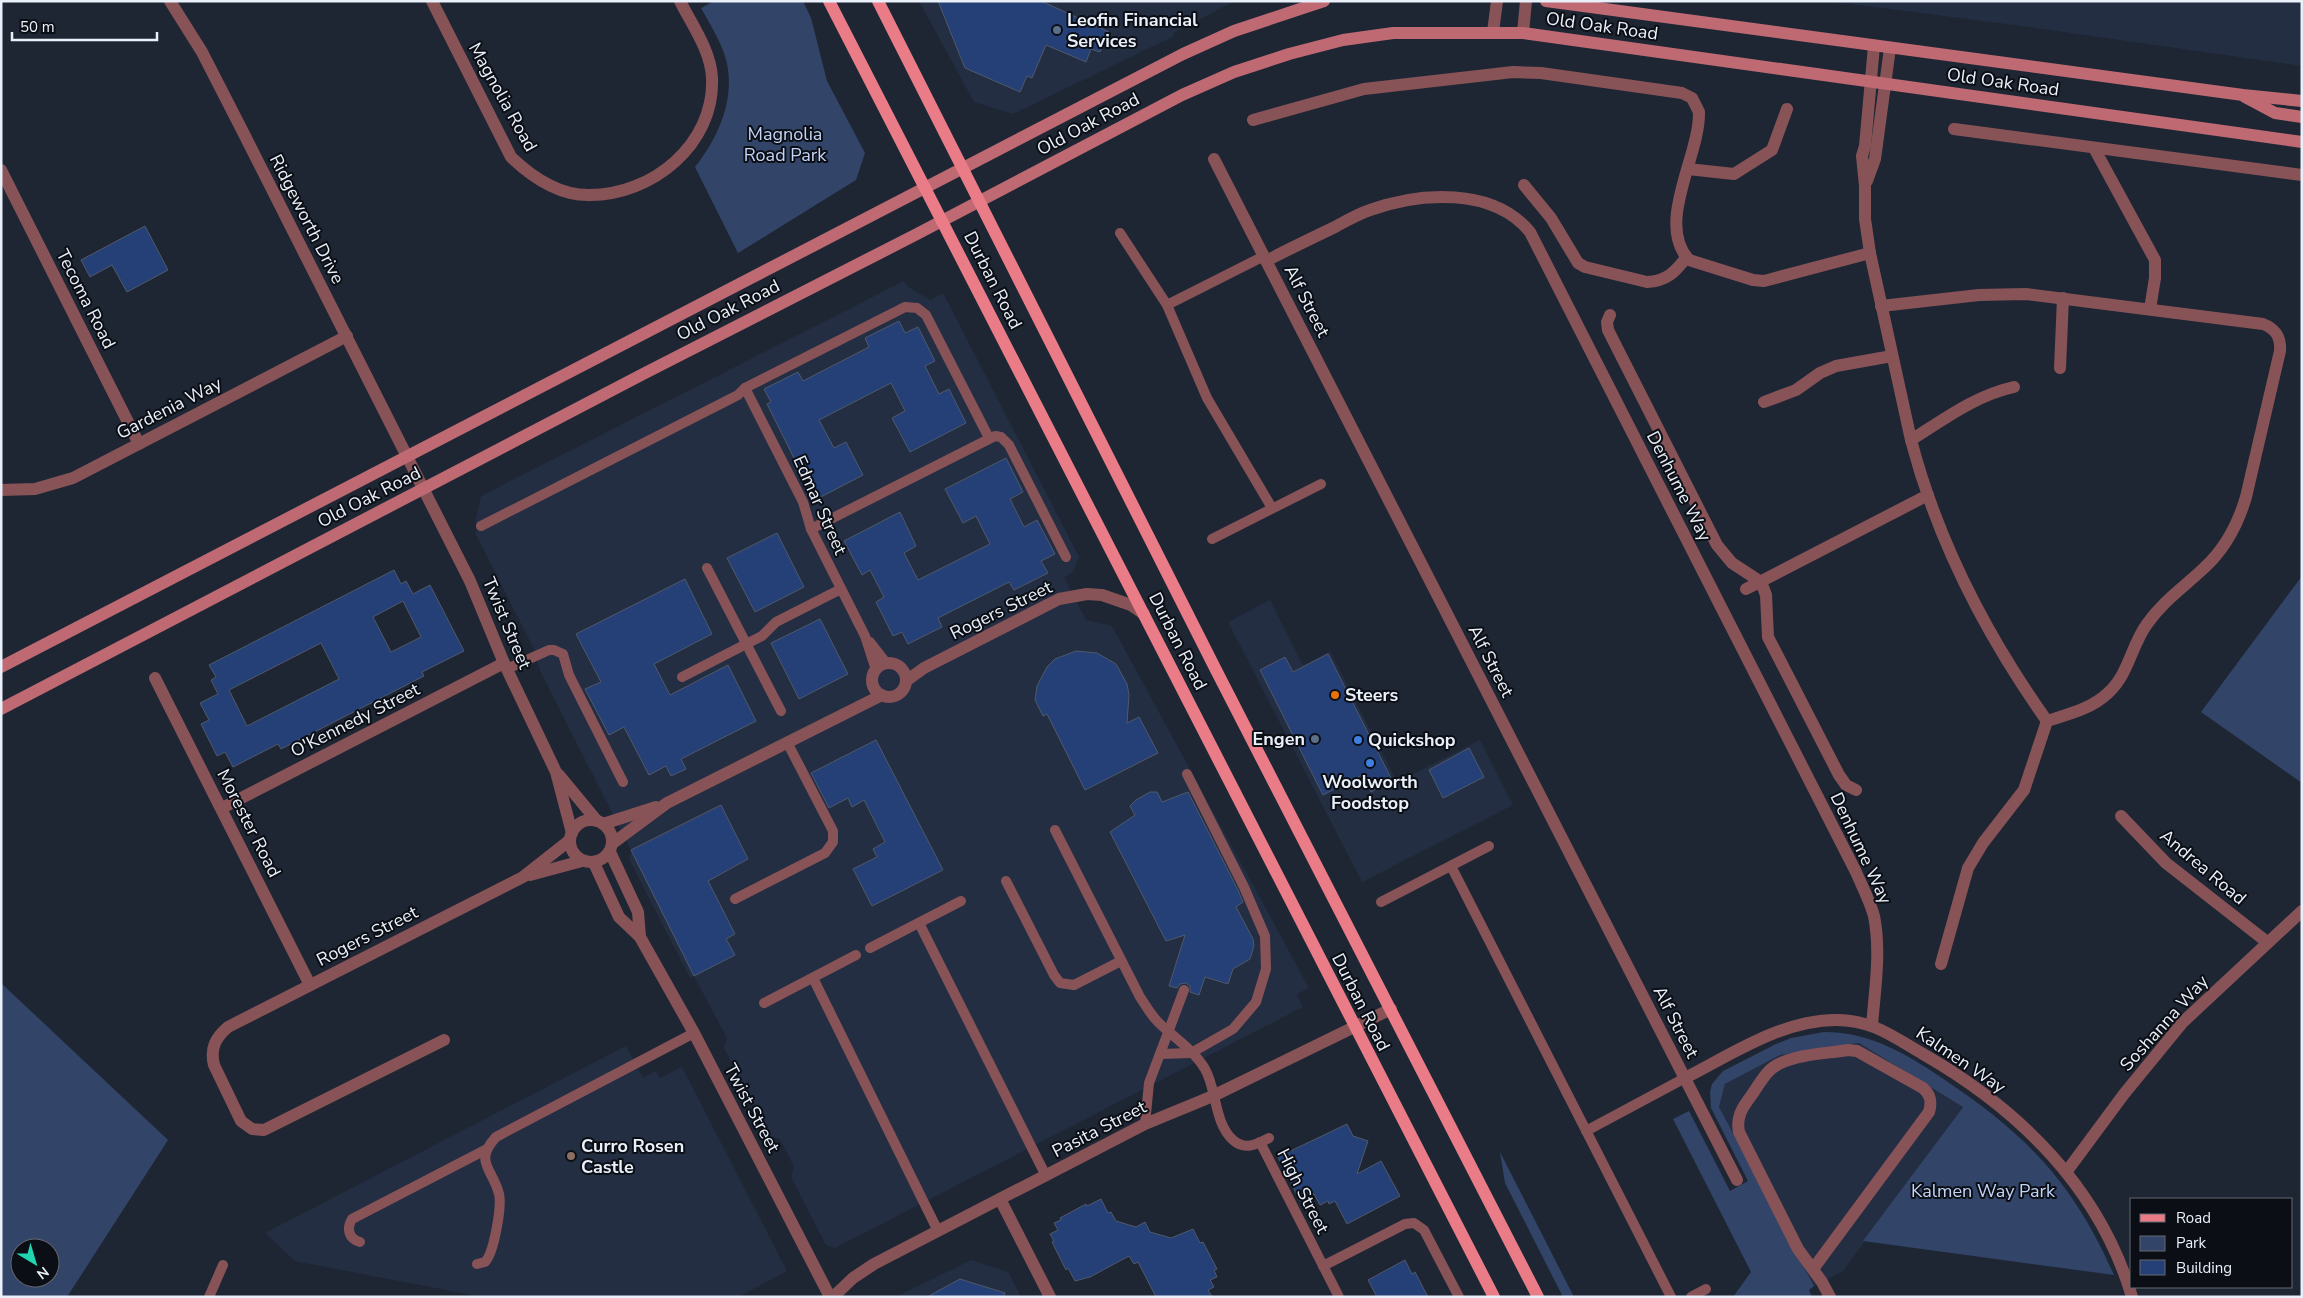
<svg xmlns="http://www.w3.org/2000/svg" width="2303" height="1298" viewBox="0 0 2303 1298" font-family="'Nunito Sans',sans-serif">
  <style>
    .built { fill: #232e43 }
    .green { fill: #324468; fill-rule: evenodd }
    .building { fill: #244077; stroke: #50596a; fill-rule: evenodd }
    .lines { fill: none; stroke-linecap: round; stroke-linejoin: round }
    .service { stroke: #885357; stroke-width: 10 }
    .minor { stroke: #885357; stroke-width: 12 }
    .secondary { stroke: #bf6a73; stroke-width: 12 }
    .primary { stroke: #ea7c88; stroke-width: 12 }
    .service-dot { fill: #5c6f8a; stroke: #0b0f15; stroke-width: 2 }
    .food-dot { fill: #e8710a; stroke: #0b0f15; stroke-width: 2 }
    .shop-dot { fill: #3f7fe0; stroke: #0b0f15; stroke-width: 2 }
    .education-dot { fill: #8d6e63; stroke: #0b0f15; stroke-width: 2 }
    .labels { text-anchor: middle; dominant-baseline: central; stroke-width: 4; stroke-linejoin: round; paint-order: stroke }
    .poi-label { font-size: 18px; font-weight: bold; fill: #eaf0fa; stroke: #0b0f15; text-anchor: start }
    .street-label { font-size: 18px; fill: #eaf0fa; stroke: #0b0f15 }
    .park-label { font-size: 18px; fill: #c2d5f7; stroke: #0b0f15 }
  </style>
  <rect width="100%" height="100%" fill="#1e2634"/>
  <g class="built">
    <path d="M919,1H1235L1173,33L1174,36L1013,114L974,102Z"/>
    <path d="M1827,1H2302V66L2022,26Z"/>
    <path d="M904,281L907,286L930,300L943,293L1079,557L1073,572L1064,577L1086,620L1112,626L1309,988L1297,994L1303,1007L835,1248L826,1245L791,1177L794,1167L780,1139L770,1136L724,1048L727,1038L694,976L690,978L629,859L631,850L540,671L533,647L476,535V518L481,496Z"/>
    <path d="M1270,600L1303,665L1330,651L1397,782L1480,740L1513,805L1362,882L1228,622Z"/>
    <path d="M1859,1043L1963,1106L1843,1271L1814,1286L1719,1107L1725,1084L1780,1055Z"/>
    <path d="M626,1046L643,1078L656,1071L660,1078L682,1067L787,1271L738,1297H482L295,1261L265,1233Z"/>
    <path d="M971,1260L1008,1272L1021,1297H896Z"/>
  </g>
  <g class="green">
    <path d="M714,1H803L811,18L827,81L865,153L856,180L738,253L695,167C720,136 738,93 724,53C718,37 709,22 701,8Z"/>
    <path d="M2302,576V783L2201,712Z"/>
    <path d="M1,983L168,1140L67,1297H1ZM20,1248H50V1278H20Z"/>
    <path d="M1824,1032C1870,1032 1905,1053 1942,1078C2026,1134 2073,1182 2114,1275L1863,1241L1963,1107L1859,1043L1780,1055L1725,1084L1719,1107L1814,1286L1809,1290L1812,1297H1733L1751,1272L1673,1119L1689,1111L1730,1191L1748,1181L1711,1108L1710,1092L1712,1084L1723,1071L1776,1044L1791,1038Z"/>
    <path d="M1500,1152L1574,1297H1563L1505,1183Z"/>
  </g>
  <g class="building">
    <path d="M938,1H1041L1109,32L1100,52L1091,49L1086,62L1046,45L1032,78L1027,76L1020,92L965,68Z"/>
    <path d="M145,226L168,270L127,292L112,265L90,277L81,260Z"/>
    <path d="M899,321L905,333L918,327L935,361L925,366L939,394L949,389L966,423L910,452L892,418L905,411L891,383L819,420L834,448L846,442L863,475L815,500L767,404L771,402L764,389L798,372L803,381L869,347L865,338Z"/>
    <path d="M1006,458L1023,492L1010,499L1024,527L1037,520L1055,554L1041,561L1048,573L1014,590L1009,582L938,618L942,627L908,644L902,632L893,636L876,602L884,597L870,570L862,575L844,541L900,512L916,546L904,553L918,580L990,544L976,516L963,523L945,489Z"/>
    <path d="M777,533L804,587L755,612L727,558Z"/>
    <path d="M394,570L401,584L406,581L413,594L430,585L464,651L422,672L424,676L281,749L278,744L233,767L225,752L217,756L201,724L209,720L200,703L218,694L211,680L216,677L209,665ZM403,601L421,637L391,652L373,617ZM321,643L339,679L247,726L229,690Z"/>
    <path d="M685,579L712,634L654,664L670,695L728,665L756,721L681,759L686,769L671,776L666,766L649,775L624,727L609,735L585,689L601,682L576,634Z"/>
    <path d="M820,619L848,674L799,699L771,643Z"/>
    <path d="M1076,651L1097,653L1116,664L1127,684L1129,695L1127,723L1139,717L1158,753L1085,790L1047,714L1043,716L1035,700L1037,686L1047,667L1055,659Z"/>
    <path d="M1328,654L1392,780L1371,792L1362,775L1323,795L1260,670L1285,657L1293,672Z"/>
    <path d="M876,740L943,870L872,906L853,869L877,857L873,849L885,842L864,800L852,807L848,798L829,808L811,773Z"/>
    <path d="M1469,748L1484,777L1443,798L1429,770Z"/>
    <path d="M1150,792H1157L1162,802L1188,792L1238,890L1243,902L1236,907L1253,939L1254,946L1250,959L1233,969L1228,984L1205,977L1199,995L1190,992V986L1186,983L1180,984L1177,988L1169,986L1185,935L1166,941L1110,832L1135,815L1130,806L1136,800Z"/>
    <path d="M721,805L748,859L708,881L735,934L726,939L735,955L694,976L631,850Z"/>
    <path d="M1347,1124L1353,1136L1368,1141L1357,1174L1381,1161L1400,1196L1347,1224L1335,1201L1329,1204L1328,1201L1320,1205L1314,1194L1300,1201L1278,1157Z"/>
    <path d="M1101,1199L1108,1213L1111,1212L1116,1221L1136,1227L1145,1222L1150,1232L1171,1238L1193,1229L1200,1243L1203,1242L1217,1269L1214,1270L1217,1277L1210,1280L1214,1287L1208,1290L1212,1297H1156L1138,1262L1134,1264L1129,1256L1090,1277L1075,1281L1068,1268L1066,1270L1052,1242L1054,1241L1050,1234L1058,1230L1054,1223L1061,1220L1060,1218L1086,1204L1087,1206Z"/>
    <path d="M1405,1260L1412,1274L1415,1272L1428,1297H1377L1368,1280Z"/>
    <path d="M960,1279L1005,1293L1004,1297H927Z"/>
  </g>
  <g class="lines">
    <g class="service">
      <path d="M1120,233L1167,305L1207,398L1272,508"/>
      <path d="M1167,305L1264,256"/>
      <path d="M745,388L803,502L811,529L865,636L876,670"/>
      <path d="M481,526L738,395L745,388L905,307L917,308L926,315L989,438"/>
      <path d="M811,529L995,436L1001,437L1009,445L1066,557"/>
      <path d="M1212,539L1321,484"/>
      <path d="M707,568L781,711"/>
      <path d="M870,642L887,664"/>
      <path d="M507,669L549,650H554L563,654L569,675L623,782"/>
      <path d="M682,677L762,636L776,622L841,589"/>
      <path d="M1055,830L1140,997C1146,1006 1151,1015 1158,1022C1173,1037 1194,1050 1205,1069C1217,1090 1214,1123 1233,1140C1245,1151 1257,1144 1269,1138"/>
      <path d="M1451,866L1671,1297"/>
      <path d="M1006,881L1054,975L1060,983L1074,985L1121,961"/>
      <path d="M735,899L825,853L833,842V831L787,742"/>
      <path d="M1381,902L1489,846"/>
      <path d="M919,923L1046,1176"/>
      <path d="M870,948L961,901"/>
      <path d="M813,978L938,1231"/>
      <path d="M764,1003L856,955"/>
      <path d="M1160,1054L1191,1053L1233,1029L1256,1002L1266,969L1265,936L1244,887L1187,774"/>
      <path d="M1145,1124L1149,1083L1184,990"/>
      <path d="M1586,1131L1685,1078"/>
      <path d="M1260,1142L1339,1297"/>
      <path d="M360,1242C349,1239 346,1229 352,1219L487,1149"/>
      <path d="M477,1264L485,1262C494,1253 502,1206 499,1194C493,1169 473,1162 496,1137L694,1033"/>
      <path d="M1323,1266L1405,1224L1414,1223L1424,1230L1459,1297"/>
      <path d="M209,1297L223,1265"/>
      <path d="M1691,1297L1706,1289"/>
    </g>
    <g class="minor">
      <path d="M170,1L202,52L244,134L470,581L504,663L556,772L572,833"/>
      <path d="M432,1L511,157C532,177 558,195 588,195C652,196 715,144 712,78C711,51 692,25 680,1"/>
      <path d="M1493,32L1497,1"/>
      <path d="M1523,33L1526,1"/>
      <path d="M1874,46L1865,146L1862,156L1865,186V219L1870,253L1911,440C1938,543 1986,635 2047,721"/>
      <path d="M1253,120L1364,89L1513,72L1541,73L1682,93L1692,98L1699,112C1700,156 1655,223 1689,260L1753,280L1764,281L1870,253"/>
      <path d="M1954,129L2302,175"/>
      <path d="M2094,148L2155,260V278L2150,309"/>
      <path d="M1214,159L1737,1180"/>
      <path d="M1688,169L1734,174L1772,150L1787,109"/>
      <path d="M1,170L139,444"/>
      <path d="M1867,181L1875,159L1890,48"/>
      <path d="M1524,185L1551,218L1578,263L1585,267L1647,282C1667,281 1675,272 1686,258"/>
      <path d="M1266,261C1289,249 1312,238 1335,227C1346,221 1358,214 1370,210C1420,192 1493,187 1530,232L1856,872C1862,886 1870,901 1874,916C1881,951 1875,989 1872,1025"/>
      <path d="M1881,306L1979,295L2026,294L2263,324C2276,329 2281,337 2280,351L2246,497C2238,524 2225,549 2204,568C2184,587 2163,601 2147,624C2131,646 2129,674 2108,693C2091,709 2069,714 2047,721"/>
      <path d="M1610,315L1607,322L1608,330L1717,545L1732,563L1761,582L1766,595L1768,637L1839,775L1846,785L1856,790"/>
      <path d="M2060,368L2063,298"/>
      <path d="M1764,402L1796,390L1820,373L1836,366L1892,356"/>
      <path d="M1911,440C1943,420 1976,395 2014,387"/>
      <path d="M1,490L35,489L73,478L347,336"/>
      <path d="M1746,589L1928,495"/>
      <circle cx="889" cy="680" r="17"/>
      <path d="M155,678L310,985"/>
      <path d="M906,681L924,668L1059,599L1087,594L1102,595L1131,605L1144,614"/>
      <path d="M559,775L597,821"/>
      <path d="M222,808L504,663"/>
      <path d="M2121,816L2166,863L2267,942"/>
      <circle cx="591" cy="841" r="21"/>
      <path d="M603,824L656,807"/>
      <path d="M613,843L667,803L882,695"/>
      <path d="M610,852L638,912L640,937"/>
      <path d="M594,863L619,917L640,937L694,1033L830,1297"/>
      <path d="M530,875L582,861"/>
      <path d="M1941,964L1968,868L1983,843L2024,790L2047,721"/>
      <path d="M444,1040L264,1130L252,1129L241,1121L214,1065C210,1049 215,1038 228,1027L523,877L570,840"/>
      <path d="M1685,1078C1732,1054 1782,1020 1836,1020C1872,1020 1892,1036 1923,1054C2019,1109 2100,1188 2132,1297"/>
      <path d="M2067,1171L2124,1094L2183,1022L2302,911"/>
      <path d="M1000,1199L1050,1297"/>
      <path d="M1813,1269L1929,1112C1932,1102 1931,1095 1923,1088L1857,1051L1848,1050C1825,1054 1786,1054 1769,1071C1762,1078 1757,1088 1751,1096C1742,1108 1736,1117 1739,1132L1798,1249L1822,1282L1830,1297"/>
      <path d="M833,1297L853,1278L874,1264L1145,1124L1213,1096L1391,1009"/>
    </g>
    <g class="secondary">
      <path d="M1546,1L2243,95L2302,101"/>
      <path d="M2245,97L2275,113L2302,117"/>
      <path d="M1,667L1183,54L1234,31L1324,1"/>
      <path d="M1,709L645,373L917,234L1182,95L1234,72L1289,54L1343,40L1393,33H1523L2302,142"/>
    </g>
    <g class="primary">
      <path d="M829,1L1494,1297"/>
      <path d="M878,1L1216,670L1538,1297"/>
    </g>
  </g>
  <g class="service-dot">
    <circle cx="1057" cy="30" r="5"/>
    <circle cx="1315" cy="739" r="5"/>
  </g>
  <circle class="food-dot" cx="1335" cy="695" r="5"/>
  <g class="shop-dot">
    <circle cx="1358" cy="740" r="5"/>
    <circle cx="1370" cy="763" r="5"/>
  </g>
  <circle class="education-dot" cx="571" cy="1156" r="5"/>
  <g class="labels">
    <g class="poi-label">
      <text x="1067" y="20">Leofin Financial<tspan x="1067" dy="21">Services</tspan></text>
      <text x="1345" y="695">Steers</text>
      <text x="1305" y="739" text-anchor="end">Engen</text>
      <text x="1368" y="740">Quickshop</text>
      <text x="1370" y="782" text-anchor="middle">Woolworth<tspan x="1370" dy="21">Foodstop</tspan></text>
      <text x="581" y="1146">Curro Rosen<tspan x="581" dy="21">Castle</tspan></text>
    </g>
    <g class="street-label">
      <text transform="translate(1602 26) rotate(8)">Old Oak Road</text>
      <text transform="translate(2003 82) rotate(8)">Old Oak Road</text>
      <text transform="translate(503 97) rotate(61)">Magnolia Road</text>
      <text transform="translate(1088 124) rotate(-28)">Old Oak Road</text>
      <text transform="translate(307 219) rotate(63)">Ridgeworth Drive</text>
      <text transform="translate(993 280) rotate(63)">Durban Road</text>
      <text transform="translate(86 299) rotate(63)">Tecoma Road</text>
      <text transform="translate(1307 301) rotate(63)">Alf Street</text>
      <text transform="translate(728 310) rotate(-27)">Old Oak Road</text>
      <text transform="translate(169 408) rotate(-27)">Gardenia Way</text>
      <text transform="translate(1679 486) rotate(63)">Denhume Way</text>
      <text transform="translate(369 497) rotate(-27)">Old Oak Road</text>
      <text transform="translate(820 505) rotate(66)">Edmar Street</text>
      <text transform="translate(1001 610) rotate(-26)">Rogers Street</text>
      <text transform="translate(507 623) rotate(67)">Twist Street</text>
      <text transform="translate(1178 641) rotate(63)">Durban Road</text>
      <text transform="translate(1491 661) rotate(63)">Alf Street</text>
      <text transform="translate(355 720) rotate(-27)">O'Kennedy Street</text>
      <text transform="translate(249 823) rotate(63)">Morester Road</text>
      <text transform="translate(1861 848) rotate(65)">Denhume Way</text>
      <text transform="translate(2203 867) rotate(40)">Andrea Road</text>
      <text transform="translate(367 936) rotate(-27)">Rogers Street</text>
      <text transform="translate(1361 1002) rotate(63)">Durban Road</text>
      <text transform="translate(1676 1022) rotate(63)">Alf Street</text>
      <text transform="translate(2164 1023) rotate(-48)">Soshanna Way</text>
      <text transform="translate(1961 1060) rotate(34)">Kalmen Way</text>
      <text transform="translate(752 1108) rotate(62)">Twist Street</text>
      <text transform="translate(1099 1129) rotate(-27)">Pasita Street</text>
      <text transform="translate(1303 1191) rotate(63)">High Street</text>
    </g>
    <g class="park-label">
      <text x="785" y="134">Magnolia<tspan x="785" dy="21">Road Park</tspan></text>
      <text x="1983" y="1191">Kalmen Way Park</text>
    </g>
  </g>
  <rect width="2303" height="1298" fill="none" stroke="#eaf0fa" stroke-width="5"/>
  <rect x="2130" y="1198" width="162" height="90" fill="#0b0f15" stroke="#646971"/>
  <rect x="2140" y="1214" width="25" height="8" fill="#ea7c88" stroke="#646971"/>
  <text x="2176" y="1223" font-size="15" fill="#eaf0fa">Road</text>
  <rect x="2140" y="1236" width="25" height="15" fill="#324468" stroke="#646971"/>
  <text x="2176" y="1248" font-size="15" fill="#eaf0fa">Park</text>
  <rect x="2140" y="1260" width="25" height="15" fill="#244077" stroke="#646971"/>
  <text x="2176" y="1273" font-size="15" fill="#eaf0fa">Building</text>
  <g transform="translate(35 1263) rotate(142)"><circle r="24" fill="#0b0f15" stroke="#646971"/>
  <path d="M0-4L9 19L0 12L-9 19Z" fill="#20d5b0"/>
  <text y="-8" font-size="14" font-weight="bold" text-anchor="middle" fill="#eaf0fa">N</text>
  </g>
  <path d="M12 32v8h145v-8" fill="none" stroke="#eaf0fa" stroke-width="2.5"/>
  <text x="20" y="32" font-size="15" fill="#eaf0fa" stroke="#0b0f15" stroke-width="4" paint-order="stroke">50 m</text>
</svg>
